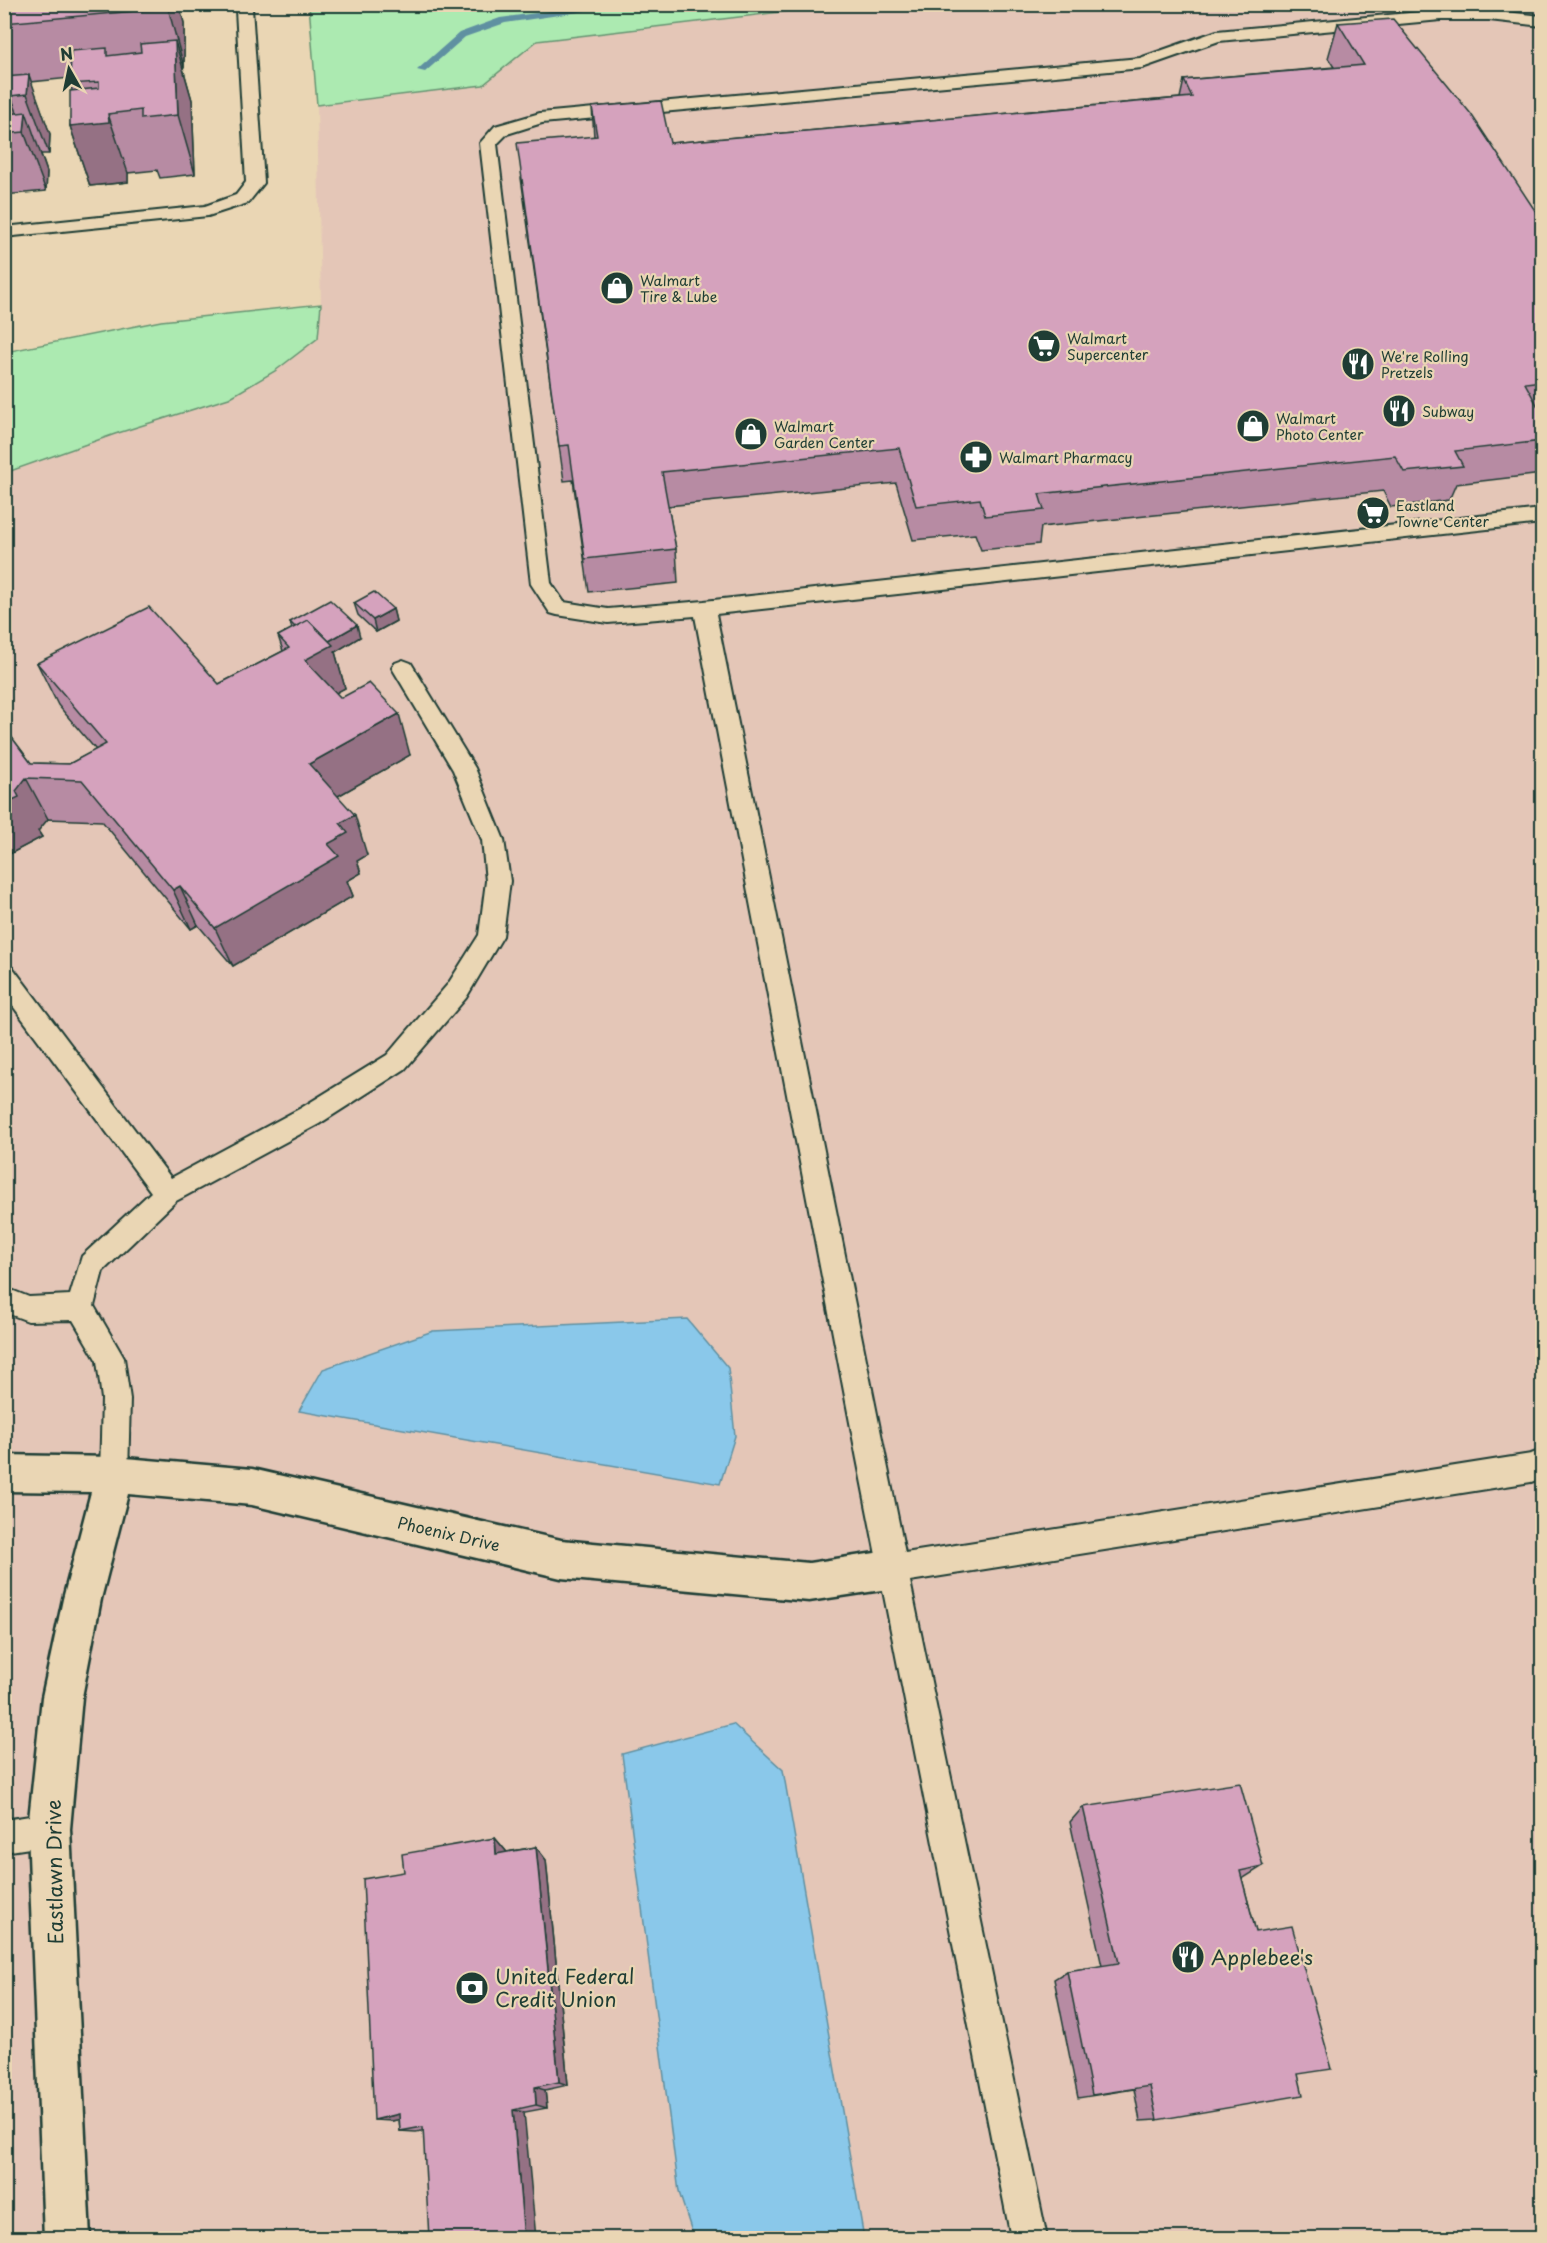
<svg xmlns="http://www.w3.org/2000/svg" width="1547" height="2243" viewBox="0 0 1547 2243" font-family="'Playpen Sans',sans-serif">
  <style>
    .built { fill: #e4c6b7 }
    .green { fill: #aceab1; stroke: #669472; stroke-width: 1.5 }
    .water { fill: #8ac8ea; stroke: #5f90a1; stroke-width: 1.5 }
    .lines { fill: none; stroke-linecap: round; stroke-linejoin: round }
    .stream { fill: #5f90a1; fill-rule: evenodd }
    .service-casing { stroke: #1f3d34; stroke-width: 4 }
    .minor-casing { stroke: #1f3d34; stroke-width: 5 }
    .service { fill: #ead6b4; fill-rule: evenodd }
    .minor { fill: #ead6b4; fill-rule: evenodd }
    .wall { fill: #b78ba3; stroke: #1f3d34; stroke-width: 1.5 }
    .shaded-wall { fill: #957184; stroke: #1f3d34; stroke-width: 1.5 }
    .building { fill: #d5a2bd; stroke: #1f3d34; stroke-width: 1.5 }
    .labels { text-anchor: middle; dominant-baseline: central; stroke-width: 4.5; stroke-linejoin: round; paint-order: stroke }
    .far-poi-label { font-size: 14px; fill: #1f3d34; stroke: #ead6b4; text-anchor: start }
    .street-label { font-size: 16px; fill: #1f3d34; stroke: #ead6b4 }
    .near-street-label { font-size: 20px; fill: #1f3d34; stroke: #ead6b4 }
    .near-poi-label { font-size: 20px; fill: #1f3d34; stroke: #ead6b4; text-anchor: start }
  </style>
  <rect width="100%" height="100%" fill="#ead6b4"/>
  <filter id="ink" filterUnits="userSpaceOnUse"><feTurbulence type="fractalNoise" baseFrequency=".0167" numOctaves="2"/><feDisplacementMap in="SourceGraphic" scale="12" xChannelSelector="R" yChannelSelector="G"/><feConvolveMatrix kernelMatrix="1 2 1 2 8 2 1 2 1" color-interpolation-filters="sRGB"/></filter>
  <g filter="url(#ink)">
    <path class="built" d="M840,5H1542V2238H5L4,473L115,434L318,338L321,304L317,105L483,85L537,41Z"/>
    <g class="green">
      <path d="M309,5V4L840,5L537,41L483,85L317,105Z"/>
      <path d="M321,304L318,338L275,371L229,398L115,434L5,473V352L161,321Z"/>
    </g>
    <g class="water">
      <path d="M687,1319L728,1368L735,1436L720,1484L299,1411L323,1369L433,1331Z"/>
      <path d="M733,1724L783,1770L864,2238H694L679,2192L622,1754Z"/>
    </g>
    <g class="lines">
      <path class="stream" d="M603,4H633L505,23L465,37L425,72L417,70L459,33L500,18Z"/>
      <defs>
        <g id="service">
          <path d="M232,4H249L252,8L264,183L248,203L208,216L4,237V227L205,206L236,195L246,182L236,10Z"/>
          <path d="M1441,10H1489L1542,16V26L1489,20H1441L1219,41L1142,68L542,123L507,134L497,144L551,583L564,602L608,609L704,601L1542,509V523L716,614L905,1553L1531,1454L1542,1450V1478L1531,1482L910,1581L1047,2238H1011L857,1459L695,616L608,623L557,615L550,613L531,584L480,143L495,126L540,113L1140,58L1217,31Z"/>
          <path d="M403,660L411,663L475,768L504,840L510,881L503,936L466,998L405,1069L319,1124L176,1201L103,1271L94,1306L124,1358L130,1399L128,1475L124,1485L114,1489L104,1485L100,1475L102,1399L97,1361L73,1320L28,1321L4,1312V1287L29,1297L70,1295L82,1256L151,1192L4,994V965L13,968L171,1178L301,1108L387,1055L448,984L479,935L486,881L482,840L453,770L392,668L395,663Z"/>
          <path d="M49,1813L60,1818L65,1829L60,1840L49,1845L4,1852V1820Z"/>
        </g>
        <path id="minor" d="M4,1455L114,1457L252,1469L561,1540L809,1563L895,1550L908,1556L914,1569L908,1582L895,1588L809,1601L561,1578L252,1505L128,1494L101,1599L82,1697L70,1829L90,2238H44L28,1829L42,1697L63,1599L91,1492L4,1491Z"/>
      </defs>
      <use href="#service" class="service-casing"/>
      <use href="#minor" class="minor-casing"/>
      <use href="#service" class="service"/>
      <use href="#minor" class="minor"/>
    </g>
    <g class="wall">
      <path d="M4,4H179L184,23V67L183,68L192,100L195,174L160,178L157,170L128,173V182L90,186L70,126L72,90L70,84V78L31,82L50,134L49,154H41L47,172L46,191L4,195Z"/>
      <path d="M1338,23L1542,221V474L1456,484L1449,500L1391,507L1383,491L1041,527L1039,544L981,550L975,534L913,540L896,483L668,506L676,549L678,583L589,592L573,480L564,481L521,178L594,137L592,107L670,143L1180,98L1184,80L1334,67L1328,58Z"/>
      <path d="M354,603L393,609L396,621L376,632L358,615Z"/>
      <path d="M290,622L360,637L335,652L345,688L335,693L341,698L410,755L338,796L367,855L357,861L361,873L347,881L353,896L233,966L198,925L191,929L102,821L48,819L38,831L42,837L4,857V727L31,763L69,764L96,750L58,705L37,663L219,684L283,651L278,636L292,629Z"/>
      <path d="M1083,1807L1263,1866L1242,1879L1256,1932L1298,2074L1157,2120L1140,2121L1134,2089L1078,2098L1054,1979L1067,1971L1102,1966L1070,1822Z"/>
      <path d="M495,1838L506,1851V1852L536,1847L546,1860L568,2085L545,2090L547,2108L416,2132L400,2131L399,2119L392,2121Z"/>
    </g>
    <g class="shaded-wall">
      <path d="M168,4H179L184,23V67L168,8Z"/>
      <path d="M175,41L192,100L195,174L178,115Z"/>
      <path d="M29,75L50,134L49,154L27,94Z"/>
      <path d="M11,96L24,131L26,112L47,172L46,191L24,132L9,114Z"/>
      <path d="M108,114L128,173V182L90,186L70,126Z"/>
      <path d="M393,609L396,621L376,632L373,620Z"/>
      <path d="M357,625L360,637L335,652L345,688L318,703L305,660L317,648Z"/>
      <path d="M399,714L410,755L322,805L309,764Z"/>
      <path d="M26,778L48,819L38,831L42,837L4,857V804Z"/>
      <path d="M355,815L367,855L357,861L361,873L347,881L353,896L233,966L215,928L328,844L340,823Z"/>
      <path d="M180,886L198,925L191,929L173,890Z"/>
      <path d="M495,1838L506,1851L508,1867L496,1854Z"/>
      <path d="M536,1847L546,1860L568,2085L559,2082Z"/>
      <path d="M535,2087L545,2090L547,2108L536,2105Z"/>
      <path d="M513,2110L524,2112L536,2238H524Z"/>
      <path d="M399,2114L416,2116L392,2121L374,2120Z"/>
    </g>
    <g class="building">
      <path d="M4,4H168V8L4,23Z"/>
      <path d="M1393,19L1471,114L1542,221V381L1525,383L1542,414V441L1455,451L1463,466L1404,472L1395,456L1039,494L1044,510L985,516L980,499L916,506L899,448L662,472L676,549L585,559L569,445L559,446L517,143L597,136L592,107L661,101L670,143L1192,97L1184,80L1364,65L1338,23Z"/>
      <path d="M175,41L178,115L141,119V110L108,114L109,122L70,126V91L99,88V82L70,84L71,51L107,48V56L141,52L140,44Z"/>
      <path d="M29,75L27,94L11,96L9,114L26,112L24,132L4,134V77Z"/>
      <path d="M374,592L393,609L373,620L354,603Z"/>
      <path d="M330,600L357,625L329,641L308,620L295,627L290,622Z"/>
      <path d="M149,607L219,684L289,648L278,636L308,620L333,645L305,660L341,698L369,683L399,714L309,764L355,815L340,823L348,833L328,844L339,856L215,928L180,886L173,890L82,780L26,778L16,791L19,797L4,804V727L31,763L69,764L106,744L37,663Z"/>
      <path d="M1240,1783L1263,1866L1240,1871L1256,1932L1292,1926L1332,2069L1298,2074L1303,2095L1157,2120L1150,2086L1092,2095L1067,1971L1119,1963L1083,1807Z"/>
      <path d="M495,1838L496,1854L536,1847L559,2082L535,2087L536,2105L513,2110L524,2238H429L423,2127L400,2131L399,2114L374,2120L363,1879L404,1872L402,1854Z"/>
    </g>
  </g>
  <defs>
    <symbol id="shop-disc" viewBox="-11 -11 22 22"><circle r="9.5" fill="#1f3d34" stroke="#ead6b4"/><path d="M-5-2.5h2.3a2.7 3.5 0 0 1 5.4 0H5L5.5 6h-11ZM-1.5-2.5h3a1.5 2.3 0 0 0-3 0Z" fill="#fff"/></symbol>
    <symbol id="supermarket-disc" viewBox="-11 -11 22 22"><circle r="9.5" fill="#1f3d34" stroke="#ead6b4"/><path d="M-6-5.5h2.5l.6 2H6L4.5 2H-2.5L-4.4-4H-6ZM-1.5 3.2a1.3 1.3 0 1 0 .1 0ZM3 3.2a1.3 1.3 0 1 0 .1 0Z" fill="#fff"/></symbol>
    <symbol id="restaurant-disc" viewBox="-11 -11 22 22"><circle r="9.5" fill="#1f3d34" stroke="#ead6b4"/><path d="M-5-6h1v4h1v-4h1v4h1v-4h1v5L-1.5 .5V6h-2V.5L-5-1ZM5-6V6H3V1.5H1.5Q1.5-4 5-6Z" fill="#fff"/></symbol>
    <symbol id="pharmacy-disc" viewBox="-11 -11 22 22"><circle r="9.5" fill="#1f3d34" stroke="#ead6b4"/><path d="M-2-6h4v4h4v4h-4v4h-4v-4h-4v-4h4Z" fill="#fff"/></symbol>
    <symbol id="bank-disc" viewBox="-11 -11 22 22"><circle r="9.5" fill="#1f3d34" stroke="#ead6b4"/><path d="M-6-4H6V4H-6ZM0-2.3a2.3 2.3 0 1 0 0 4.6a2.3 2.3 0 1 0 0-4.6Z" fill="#fff"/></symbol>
  </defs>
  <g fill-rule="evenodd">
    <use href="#shop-disc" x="598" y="269" width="38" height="38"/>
    <use href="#supermarket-disc" x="1025" y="327" width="38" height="38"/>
    <use href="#restaurant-disc" x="1339" y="345" width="38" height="38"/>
    <use href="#restaurant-disc" x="1380" y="392" width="38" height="38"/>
    <use href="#shop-disc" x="1234" y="407" width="38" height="38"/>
    <use href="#shop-disc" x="732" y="415" width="38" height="38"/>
    <use href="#pharmacy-disc" x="957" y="438" width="38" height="38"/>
    <use href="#supermarket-disc" x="1354" y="494" width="38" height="38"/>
    <use href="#restaurant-disc" x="1169" y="1938" width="38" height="38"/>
    <use href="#bank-disc" x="453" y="1969" width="38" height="38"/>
  </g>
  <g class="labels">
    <g class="far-poi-label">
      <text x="640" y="280">Walmart<tspan x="640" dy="16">Tire &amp; Lube</tspan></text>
      <text x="1067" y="338">Walmart<tspan x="1067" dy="16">Supercenter</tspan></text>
      <text x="1381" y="356">We're Rolling<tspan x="1381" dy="16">Pretzels</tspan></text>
      <text x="1422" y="411">Subway</text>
      <text x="1276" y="418">Walmart<tspan x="1276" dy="16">Photo Center</tspan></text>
      <text x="774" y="426">Walmart<tspan x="774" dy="16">Garden Center</tspan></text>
      <text x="999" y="457">Walmart Pharmacy</text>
      <text x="1396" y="505">Eastland<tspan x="1396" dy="16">Towne Center</tspan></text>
    </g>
    <g class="street-label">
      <text transform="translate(449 1533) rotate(13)">Phoenix Drive</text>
    </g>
    <g class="near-street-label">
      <text transform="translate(54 1872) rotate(-91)">Eastlawn Drive</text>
    </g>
    <g class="near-poi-label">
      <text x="1211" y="1957">Applebee's</text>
      <text x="495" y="1976">United Federal<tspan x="495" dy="23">Credit Union</tspan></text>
    </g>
  </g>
  <rect width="1547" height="2243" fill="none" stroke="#ead6b4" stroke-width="24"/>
  <rect x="12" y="12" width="1523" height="2219" fill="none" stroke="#1f3d34" stroke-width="2" filter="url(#ink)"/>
  <g transform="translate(69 69) rotate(351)" stroke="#ead6b4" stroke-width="4.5" paint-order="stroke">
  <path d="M0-4.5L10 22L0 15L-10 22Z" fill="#1f3d34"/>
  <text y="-9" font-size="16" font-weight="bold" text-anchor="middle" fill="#1f3d34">N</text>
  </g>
</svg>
